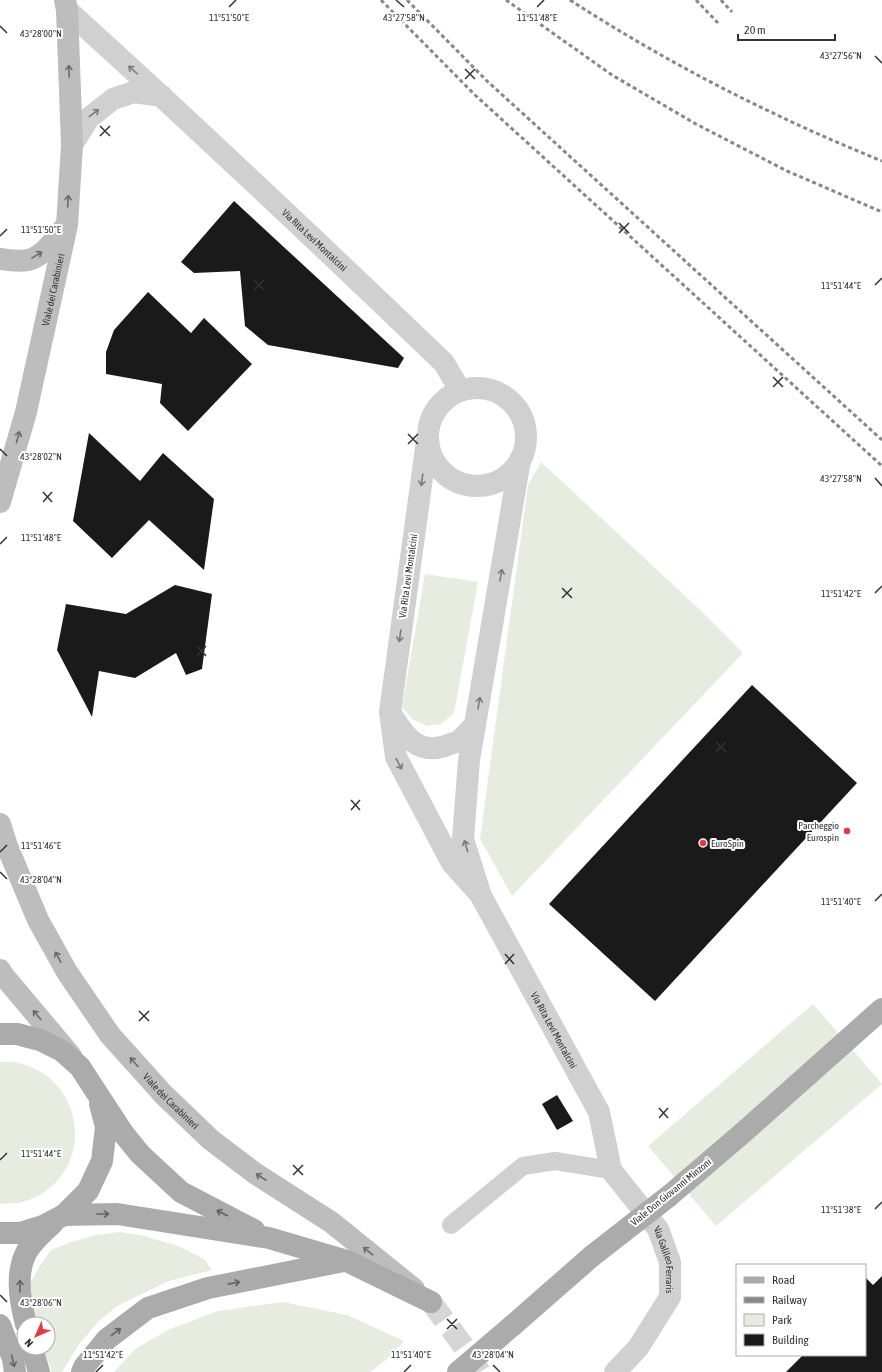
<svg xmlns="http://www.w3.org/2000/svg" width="882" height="1372" viewBox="0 0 882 1372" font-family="'Asap Condensed',sans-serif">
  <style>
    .green { fill: #e6ecdf }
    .building { fill: #1a1a1a }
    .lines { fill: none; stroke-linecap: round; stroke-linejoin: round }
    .primary-tunnel { stroke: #d6d6d6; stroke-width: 22; stroke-dasharray: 22 11; stroke-linecap: butt }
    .service { stroke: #d0d0d0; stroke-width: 18 }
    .minor { stroke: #d0d0d0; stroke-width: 22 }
    .secondary { stroke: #bdbdbd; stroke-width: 22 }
    .primary { stroke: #ababab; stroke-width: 22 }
    .rail { stroke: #888; stroke-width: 3; stroke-dasharray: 4 3; stroke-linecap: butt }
    .primary-bridge { stroke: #ababab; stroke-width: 22 }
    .oneway { stroke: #7a7a7a }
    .oneway2 { stroke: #6a6a6a }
    .oneway3 { stroke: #636363 }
    .ticks { fill: none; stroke: #333; stroke-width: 1.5 }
    .poi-dot { fill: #e63946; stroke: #fff; stroke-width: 1.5 }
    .labels { text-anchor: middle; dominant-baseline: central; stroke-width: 4; stroke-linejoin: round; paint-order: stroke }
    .street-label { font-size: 10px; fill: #333; stroke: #fff }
    .poi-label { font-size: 10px; fill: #333; stroke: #fff; text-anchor: end }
    .ticks-label { font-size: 10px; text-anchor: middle; fill: #333; stroke: #fff; stroke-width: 4; stroke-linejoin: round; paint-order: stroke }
  </style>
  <rect width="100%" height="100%" fill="#fff"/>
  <g class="green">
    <path d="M541,462L699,609L743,653L512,896L480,839L528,485Z"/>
    <path d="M425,574L478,582L454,713L441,724L427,726L412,719L402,707Z"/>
    <path d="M813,1004L882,1084L716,1226L648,1146Z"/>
    <path d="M0,1062C5,1062 11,1061 15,1062C89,1077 97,1177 26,1201C19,1204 9,1203 2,1204H0Z"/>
    <path d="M120,1232L144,1236L178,1246L204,1259L212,1270L169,1281L117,1306L98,1322L78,1346L62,1372H52L43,1348H48V1324H35L29,1285L39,1267L51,1250L71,1242L96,1235Z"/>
    <path d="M283,1302L347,1315L404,1341L387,1359L370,1372H114L135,1349L170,1329L218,1311Z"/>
  </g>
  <g class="building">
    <path d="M234,201L404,358L398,368L268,345L245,326L240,271L194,273L181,262Z"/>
    <path d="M148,292L191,333L204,318L252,364L188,431L160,403L162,384L106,374V352L114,330Z"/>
    <path d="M89,433L140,481L163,453L214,499L204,570L149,520L112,558L73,521Z"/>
    <path d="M175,585L212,594L202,669L186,675L176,653L135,678L99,671L92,717L57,650L66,604L126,614Z"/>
    <path d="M752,685L857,783L655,1001L549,904Z"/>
    <path d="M557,1095L573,1121L557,1130L542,1104Z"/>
    <path d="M882,1276V1372H786L803,1355H865V1277L873,1285Z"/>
  </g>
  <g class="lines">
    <path class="primary-tunnel" d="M431,1302L467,1351L480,1372"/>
    <path class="service" d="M451,1225L523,1166L555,1161L611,1170"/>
    <g class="minor">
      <path id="s1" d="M67,10C195,126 320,244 444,363L460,390"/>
      <path d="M72,145L89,118L113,99L134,92L162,96"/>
      <circle cx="477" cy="437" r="49"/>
      <path d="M427,441L390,712L396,757L452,863L477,891"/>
      <path id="s2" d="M520,460L469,760L463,839L481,896L599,1112L611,1170L658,1229L670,1262V1297L638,1348L615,1372"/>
      <path d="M391,714C404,735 417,755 445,746C449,744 455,743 459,741C465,736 470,730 475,725"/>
    </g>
    <g class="secondary">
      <path d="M0,259C9,260 19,262 28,260C43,257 56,238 65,227"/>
      <path id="s3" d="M0,502L26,412L67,225L72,145L67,10L65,0"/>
      <path id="s4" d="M0,824L7,846L38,920L67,972L110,1035L163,1094L211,1140L256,1174L331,1222L414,1289"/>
      <path d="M0,970L3,975L71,1056"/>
    </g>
    <g class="primary">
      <path d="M0,1034H17L40,1040L62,1051L80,1067L123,1133L140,1154L181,1192L254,1230"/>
      <path d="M669,1196L745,1131L882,1009"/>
      <path d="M64,1215L117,1214L269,1238L347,1261L431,1302"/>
      <path d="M0,1233H20L43,1226L64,1215L88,1191L102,1161L106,1127L100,1104"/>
      <path d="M26,1324C20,1302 15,1272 27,1251C34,1240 43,1232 52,1224"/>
      <path d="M0,1325L13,1359L15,1372"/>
      <path d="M512,1326L592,1256"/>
      <path d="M32,1348L39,1372"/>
      <path d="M82,1372L84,1367L107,1339L148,1308L208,1288L344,1261"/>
    </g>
    <g class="rail">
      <path d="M381,0L475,95L882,466"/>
      <path d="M407,0L487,81L882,440"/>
      <path d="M506,0L612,75L696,124L787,171L882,212"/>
      <path d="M570,0C669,64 773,117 882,161"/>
      <path d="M696,0L718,23"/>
      <path d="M721,0L732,12"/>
    </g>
    <g class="primary-bridge">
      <path d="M592,1256L669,1196"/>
      <path d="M458,1372L512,1326"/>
    </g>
  </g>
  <defs><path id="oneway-shaft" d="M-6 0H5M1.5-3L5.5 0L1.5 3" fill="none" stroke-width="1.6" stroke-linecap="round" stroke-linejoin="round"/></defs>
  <g class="oneway">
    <use href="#oneway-shaft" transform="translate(133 70) rotate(-138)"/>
    <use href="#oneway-shaft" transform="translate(94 113) rotate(-37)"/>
    <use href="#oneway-shaft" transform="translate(422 480) rotate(98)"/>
    <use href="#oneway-shaft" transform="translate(501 575) rotate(-80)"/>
    <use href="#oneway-shaft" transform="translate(400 636) rotate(98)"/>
    <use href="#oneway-shaft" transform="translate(479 703) rotate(-80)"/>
    <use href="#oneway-shaft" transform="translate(399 764) rotate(62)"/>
    <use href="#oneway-shaft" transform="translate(466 846) rotate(-107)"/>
  </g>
  <g class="oneway2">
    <use href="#oneway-shaft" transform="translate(69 71) rotate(-92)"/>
    <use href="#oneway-shaft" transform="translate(68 201) rotate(-86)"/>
    <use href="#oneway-shaft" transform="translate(37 255) rotate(-32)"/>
    <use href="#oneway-shaft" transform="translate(18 437) rotate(-74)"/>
    <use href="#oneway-shaft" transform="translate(58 957) rotate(-119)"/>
    <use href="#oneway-shaft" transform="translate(37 1015) rotate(-130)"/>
    <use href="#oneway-shaft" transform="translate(134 1062) rotate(-132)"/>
    <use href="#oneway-shaft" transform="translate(261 1177) rotate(-147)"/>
    <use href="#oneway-shaft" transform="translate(368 1251) rotate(-141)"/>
  </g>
  <g class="oneway3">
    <use href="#oneway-shaft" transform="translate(222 1213) rotate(-153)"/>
    <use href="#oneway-shaft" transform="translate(103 1214)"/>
    <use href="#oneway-shaft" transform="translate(234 1283) rotate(-11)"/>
    <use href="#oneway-shaft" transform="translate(20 1286) rotate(-88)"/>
    <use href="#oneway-shaft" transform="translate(116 1332) rotate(-38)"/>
    <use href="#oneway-shaft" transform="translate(13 1361) rotate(77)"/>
  </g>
  <path class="ticks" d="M396,0L404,7M229,7L236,0M537,7L544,0M0,26L7,33M875,56L882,63M465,69L475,79M465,79L475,69M100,126L110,136M100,136L110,126M619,223L629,233M619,233L629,223M0,236L7,229M254,280L264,290M875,285L882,278M254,290L264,280M773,377L783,387M773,387L783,377M408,434L418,444M408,444L418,434M0,449L7,456M875,478L882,486M43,492L52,502M43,502L52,492M0,544L7,537M562,588L572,598M875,593L882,586M562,598L572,588M197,646L206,656M197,656L206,646M716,742L726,752M716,752L726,742M351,800L360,810M351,810L360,800M0,852L7,845M0,872L7,879M875,901L882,894M505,954L514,964M505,964L514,954M139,1011L149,1021M139,1021L149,1011M659,1108L668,1118M659,1118L668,1108M0,1160L7,1153M293,1165L303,1175M293,1175L303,1165M875,1209L882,1202M0,1295L7,1302M447,1319L457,1329M447,1329L457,1319M493,1365L500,1372M96,1372L103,1365M404,1372L411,1365"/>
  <g class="poi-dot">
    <circle cx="847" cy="831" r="4"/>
    <circle cx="703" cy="843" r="4"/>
  </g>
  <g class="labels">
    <g class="street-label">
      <text stroke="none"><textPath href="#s1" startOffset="338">Via Rita Levi Montalcini</textPath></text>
      <text stroke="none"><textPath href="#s3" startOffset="219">Viale dei Carabinieri</textPath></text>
      <text transform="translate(408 576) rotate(-82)">Via Rita Levi Montalcini</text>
      <text stroke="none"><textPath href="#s2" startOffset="596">Via Rita Levi Montalcini</textPath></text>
      <text stroke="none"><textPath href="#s4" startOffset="329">Viale dei Carabinieri</textPath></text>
      <text transform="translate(671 1192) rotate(-39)">Viale Don Giovanni Minzoni</text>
      <text stroke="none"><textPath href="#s2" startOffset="856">Via Galileo Ferraris</textPath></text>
    </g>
    <g class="poi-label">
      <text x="839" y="825">Parcheggio<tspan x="839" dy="12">Eurospin</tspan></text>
      <text x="711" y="843" text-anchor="start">EuroSpin</text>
    </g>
  </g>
  <g class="ticks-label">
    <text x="229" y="21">11°51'50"E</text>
    <text x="404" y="21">43°27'58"N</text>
    <text x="537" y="21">11°51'48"E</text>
    <text x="41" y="37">43°28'00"N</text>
    <text x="841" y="59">43°27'56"N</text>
    <text x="41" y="233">11°51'50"E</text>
    <text x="841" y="289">11°51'44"E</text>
    <text x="41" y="460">43°28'02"N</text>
    <text x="841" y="482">43°27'58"N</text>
    <text x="41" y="541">11°51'48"E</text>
    <text x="841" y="597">11°51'42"E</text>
    <text x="41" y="849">11°51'46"E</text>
    <text x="41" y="883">43°28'04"N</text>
    <text x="841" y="905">11°51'40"E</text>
    <text x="41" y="1157">11°51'44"E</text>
    <text x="841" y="1213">11°51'38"E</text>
    <text x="41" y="1306">43°28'06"N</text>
    <text x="103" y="1358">11°51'42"E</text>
    <text x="411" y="1358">11°51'40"E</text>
    <text x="493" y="1358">43°28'04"N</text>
  </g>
  <rect x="736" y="1264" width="130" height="92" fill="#ffffff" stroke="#adadad"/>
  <rect x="744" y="1277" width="20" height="6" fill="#ababab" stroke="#adadad"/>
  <text x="772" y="1284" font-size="12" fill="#333333">Road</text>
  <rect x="744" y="1297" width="20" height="6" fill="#888888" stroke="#adadad"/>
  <text x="772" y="1304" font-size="12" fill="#333333">Railway</text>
  <rect x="744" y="1314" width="20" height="12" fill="#e6ecdf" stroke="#adadad"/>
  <text x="772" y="1324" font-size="12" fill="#333333">Park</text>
  <rect x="744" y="1334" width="20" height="12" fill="#1a1a1a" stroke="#adadad"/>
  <text x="772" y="1344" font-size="12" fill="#333333">Building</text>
  <g transform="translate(36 1336) rotate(225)"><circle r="19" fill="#ffffff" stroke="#adadad"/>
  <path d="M0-3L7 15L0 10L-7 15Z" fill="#e63946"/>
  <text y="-6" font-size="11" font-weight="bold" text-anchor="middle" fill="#333333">N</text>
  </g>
  <path d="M738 34v6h97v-6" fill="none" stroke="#333333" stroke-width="2"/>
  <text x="744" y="34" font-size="12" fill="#333333" stroke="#ffffff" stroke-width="3" paint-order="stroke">20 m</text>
</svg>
